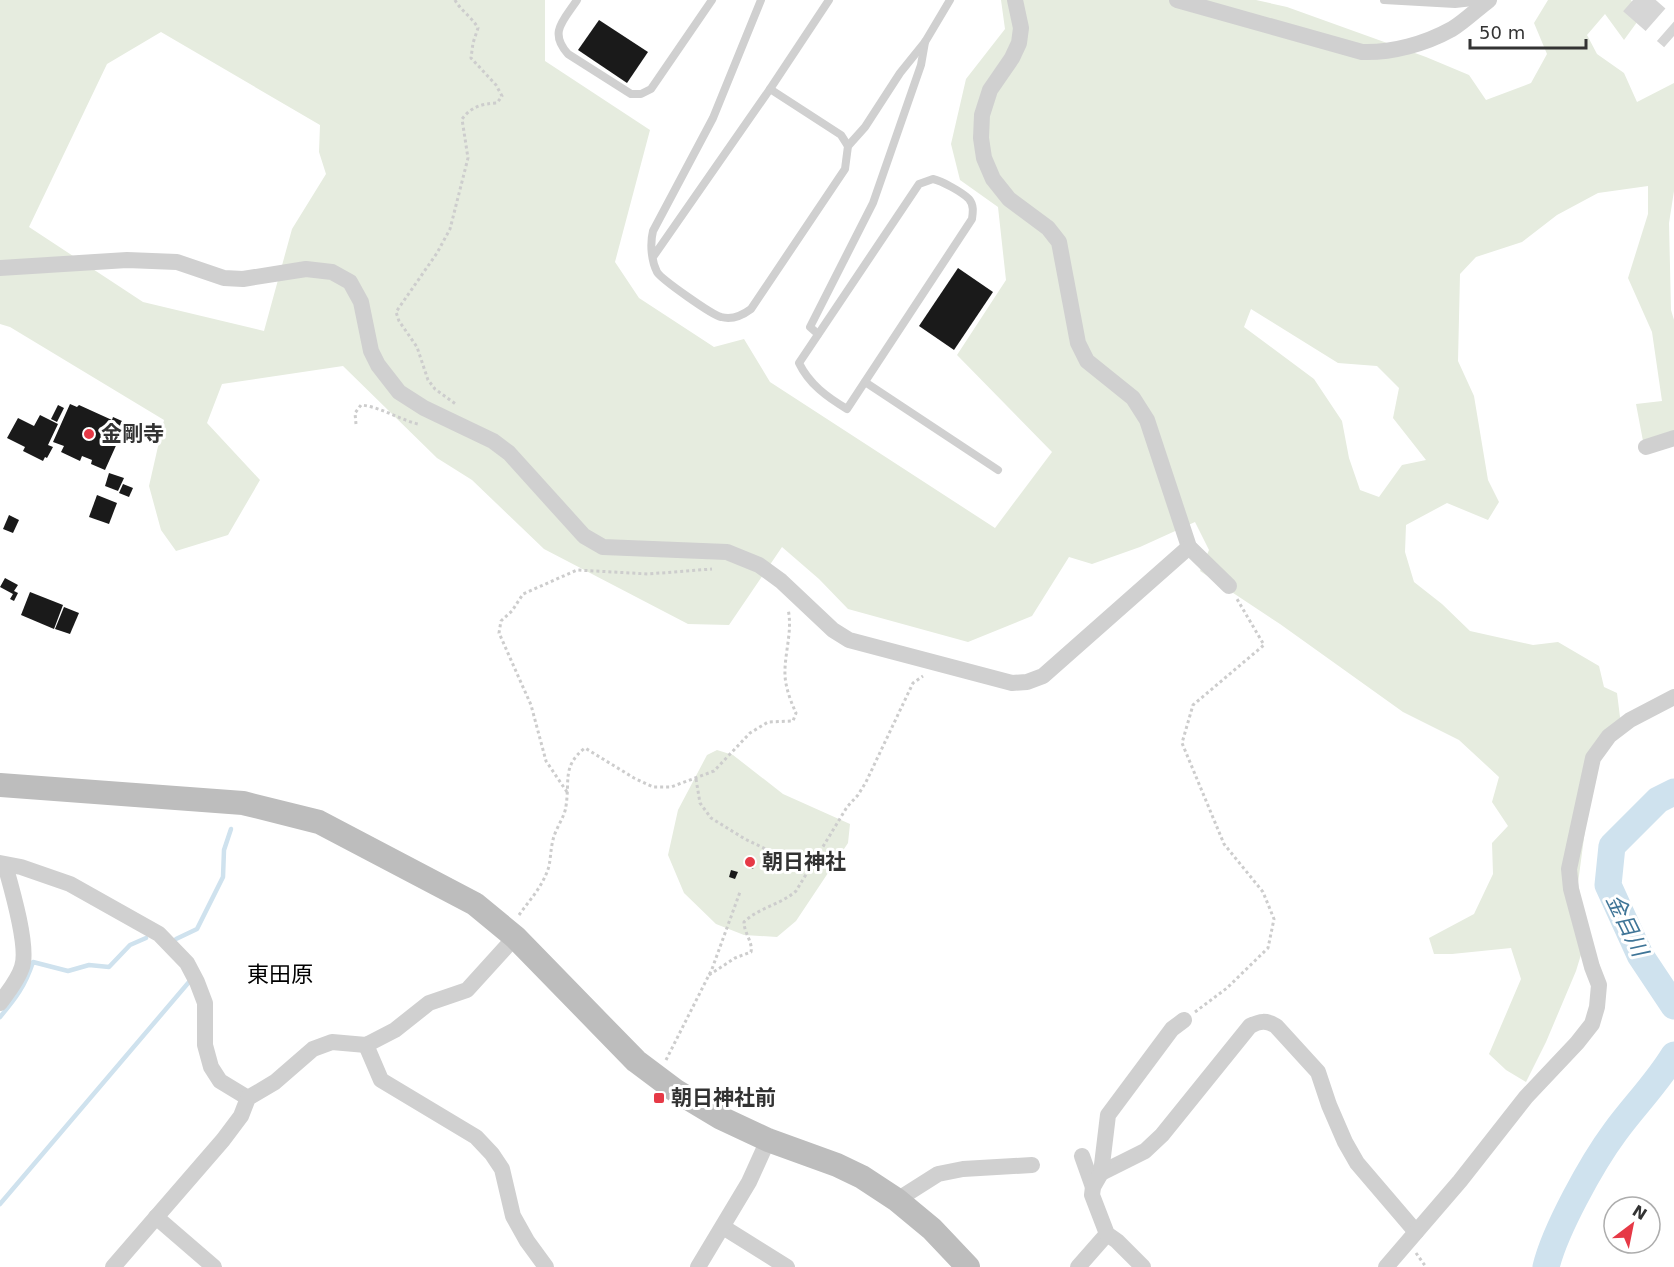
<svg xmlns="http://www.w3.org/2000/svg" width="1674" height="1267" viewBox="0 0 1674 1267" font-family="'DejaVu Sans','Noto Sans JP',sans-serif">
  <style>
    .green { fill: #e6ecdf; fill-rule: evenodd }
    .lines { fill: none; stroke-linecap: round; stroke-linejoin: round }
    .stream { stroke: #cfe2ee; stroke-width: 4.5 }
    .river { stroke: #cfe2ee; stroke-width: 27 }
    .building { fill: #1a1a1a }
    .highway-tunnel { stroke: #d6d6d6; stroke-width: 30; stroke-dasharray: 30 15; stroke-linecap: butt }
    .path { stroke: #cdcdcd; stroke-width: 3; stroke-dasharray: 3 3; stroke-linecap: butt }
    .lane { stroke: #d0d0d0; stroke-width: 8 }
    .street { stroke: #d0d0d0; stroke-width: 16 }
    .secondary { stroke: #bdbdbd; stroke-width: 24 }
    .poi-dot { fill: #e63946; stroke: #fff; stroke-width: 2 }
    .labels { text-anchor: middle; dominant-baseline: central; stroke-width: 6; stroke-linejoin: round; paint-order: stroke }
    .poi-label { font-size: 21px; font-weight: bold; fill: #333; stroke: #fff; text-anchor: start }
    .water-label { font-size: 22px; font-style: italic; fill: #3f7597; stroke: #fff }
    .neighbourhood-label { font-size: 22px; fill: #000; stroke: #fff }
  </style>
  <rect width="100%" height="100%" fill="#fff"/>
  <g class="green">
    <path d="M0,0H545V61L650,130L615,262L639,298L714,347L744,339L770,382L995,528L1052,452L957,355L1006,280L998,207L960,180L951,144L966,79L1005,29L1001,0H1256L1287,7L1426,57L1469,75L1486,100L1531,83L1547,54L1534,23L1548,0H1631L1640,18L1624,40L1605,14L1587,35L1597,54L1624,73L1637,102L1674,83V191L1669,223L1671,310L1674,320V433L1643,441L1636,404L1662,401L1652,332L1628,278L1648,214V186L1598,193L1557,215L1522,242L1476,257L1460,274L1458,361L1474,396L1488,480L1499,502L1488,520L1447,503L1406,525L1405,552L1414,582L1442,604L1470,631L1533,645L1558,642L1599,666L1604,687L1617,693L1621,725L1597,740L1578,883L1587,935L1576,971L1546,1042L1526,1082L1506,1070L1489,1054L1521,979L1511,948L1452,954H1434L1429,938L1474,914L1493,874L1492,843L1508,826L1492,802L1499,777L1459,740L1403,712L1280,624L1200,571L1209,550L1195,522L1140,547L1092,564L1069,557L1032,616L968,642L848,609L819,579L782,547L729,625L688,624L544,549L472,480L437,458L343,366L222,384L207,423L260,480L228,535L176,551L161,530L149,486L164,420L10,327L0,324ZM161,32L320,125L319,152L326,174L292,229L264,331L143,302L29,227L107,64ZM1251,309L1338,363L1377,366L1399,388L1393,418L1426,460L1402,465L1379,497L1360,490L1349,458L1342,421L1314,379L1244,327Z"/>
    <path d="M717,750L733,755L783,794L850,824L848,843L796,921L777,937L744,935L716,924L684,893L668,855L678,810L707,755Z"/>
  </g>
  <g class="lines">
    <g class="stream">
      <path d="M176,939L197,929L223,877L224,850L231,829"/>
      <path d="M0,1017C16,998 25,986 33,962L68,971L89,965L109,967L130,945L146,938"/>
      <path d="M0,1204L189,982"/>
    </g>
    <g class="river">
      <path d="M1674,792L1658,800L1612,846L1608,885L1640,955L1674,1006"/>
      <path d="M1546,1267C1555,1230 1592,1163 1615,1132C1634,1106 1657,1083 1674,1055"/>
    </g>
  </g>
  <g class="building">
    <path d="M599,20L648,52L627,83L578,50Z"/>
    <path d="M958,268L993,292L954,350L919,326Z"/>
    <path d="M70,404L77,407L79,405L112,420L113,417L122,421L119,428L123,430L105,470L91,464L92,460L82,456L80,461L61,452L64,446L53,442Z"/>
    <path d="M58,405L64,408L57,422L51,419Z"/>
    <path d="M40,415L58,424L48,445L53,447L47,458L45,457L43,461L23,451L25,447L7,438L18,418L34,426Z"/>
    <path d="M109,473L124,478L118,491L105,486Z"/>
    <path d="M123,484L133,488L129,497L119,493Z"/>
    <path d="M97,495L117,503L109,524L89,517Z"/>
    <path d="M9,515L19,520L13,533L3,529Z"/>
    <path d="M5,578L18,585L14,591L18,593L14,601L10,599L13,594L0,587Z"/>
    <path d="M30,592L63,605L54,629L21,615Z"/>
    <path d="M64,607L79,613L70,634L55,629Z"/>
    <path d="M748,857L756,860L753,869L744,865Z"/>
    <path d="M731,870L738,872L735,879L729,877Z"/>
  </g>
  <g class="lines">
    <path class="highway-tunnel" d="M1633,0L1674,36"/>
    <g class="path">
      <path d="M455,0C460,10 472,17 478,28L473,43L471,58L496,85L502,96L497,103C482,104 472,106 462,119L468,158L450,229L437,253L396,312L399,321L417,347L428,380L435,389L457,405"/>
      <path d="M356,424L355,413L361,405C381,407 398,419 418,424"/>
      <path d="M696,779L700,803L711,818L745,839L809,870"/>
      <path d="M567,792L546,761L531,705L499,633L501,621L512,611L523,594L577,570L648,574L712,569"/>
      <path d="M519,915C529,901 541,888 547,872C551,863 550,851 553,840C555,829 565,817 566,806C570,780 562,766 585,748L634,778L653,787H671L714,771L750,733L768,722L793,721L796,713C791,702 786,689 785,676C784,654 793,631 788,609"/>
      <path d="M709,975L735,958L751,952C753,942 744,933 744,922C758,908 780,905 796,891L847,807L858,795L866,782L913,683L923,676"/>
      <path d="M1195,1012L1227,988L1268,948L1274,919L1263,892L1224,844L1182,743L1193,705L1264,645L1237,599"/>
      <path d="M666,1060L712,969L740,892"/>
      <path d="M1416,1253L1426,1267"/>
    </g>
    <g class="lane">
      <path d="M577,0C564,20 548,32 568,54L631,94H641L651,89L712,0"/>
      <path d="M1384,0L1455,4L1482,1"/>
      <path d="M770,89L829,0"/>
      <path d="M848,146L865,127L900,73L925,42L950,0"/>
      <path d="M933,179C942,181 962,192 969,199C974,205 973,212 972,219L847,409C827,397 809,384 799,363L919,184Z"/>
      <path d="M653,257L770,89L841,135L848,146L845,169L751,309C743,315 732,320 721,317C712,315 661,279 657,272C651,260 650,243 653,231L713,118L761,0"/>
      <path d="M818,334L810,327L873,203L921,65L925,42"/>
      <path d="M865,382L998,470"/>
    </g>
    <g class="street">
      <path d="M1015,0L1021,28L1019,43L1012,58L990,90L982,115L981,138L984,158L993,179L1009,199L1048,228L1059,242L1078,343L1087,361L1133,398L1147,420L1189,547L1229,586"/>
      <path d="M1177,0L1362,52C1392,53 1425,44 1452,29C1465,21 1477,9 1489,0"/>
      <path d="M0,268L127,260L177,262L224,278L243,279L306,269L332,272L350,282L361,302L371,351L378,365L399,392L424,408L493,441L509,453L584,536L603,547L727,552L759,565L781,581L833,630L849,640L1012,683L1027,682L1043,676L1189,547"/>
      <path d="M1646,447L1674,438"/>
      <path d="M0,863L21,867L70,884L159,934L187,963L197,982L205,1003V1045L211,1067L220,1081L248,1098"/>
      <path d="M0,1003C8,992 18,980 22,967C29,947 11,886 5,865"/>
      <path d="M366,1045L381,1080L476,1137L492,1154L502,1169L513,1216L527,1241L546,1267"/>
      <path d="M1082,1156L1093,1187"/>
      <path d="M1101,1173L1145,1151L1162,1135L1250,1026C1260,1021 1266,1020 1276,1026L1318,1072L1329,1105L1345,1142L1357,1163L1416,1232"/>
      <path d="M897,1200L938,1174L963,1169L1032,1165"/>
      <path d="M156,1217L214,1267"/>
      <path d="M723,1227L787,1267"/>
      <path d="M113,1267L223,1140L241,1116L248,1098L275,1082L313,1049L332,1042L366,1045L395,1030L429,1003L467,990L515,937"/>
      <path d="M698,1267L749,1182L768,1140"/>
      <path d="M1078,1267L1107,1234"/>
      <path d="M1143,1267L1117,1241L1107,1234L1092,1195L1093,1187L1101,1173L1108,1115L1172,1029L1184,1020"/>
      <path d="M1386,1267L1460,1181L1526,1097L1577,1043L1592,1024L1597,1007L1599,985L1592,967L1571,889L1569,869L1593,758L1609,736L1630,720L1674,697"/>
    </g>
    <path class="secondary" d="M0,785L243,803L319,822L475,904L515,937L636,1061L676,1091L721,1118L768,1140L837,1165L862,1177L897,1200L932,1229L968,1267"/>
  </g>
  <g class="poi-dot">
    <circle cx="89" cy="434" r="6"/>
    <circle cx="750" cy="862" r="6"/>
    <rect x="653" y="1092" width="12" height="12" rx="3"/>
  </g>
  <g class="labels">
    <g class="poi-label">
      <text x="101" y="434">金剛寺</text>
      <text x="762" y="862">朝日神社</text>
      <text x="671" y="1098">朝日神社前</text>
    </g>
    <g class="water-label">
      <text transform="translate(1627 925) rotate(64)">金目川</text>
    </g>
    <g class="neighbourhood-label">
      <text x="280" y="974">東田原</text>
    </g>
  </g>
  <g transform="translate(1632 1225) rotate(32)"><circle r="28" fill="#ffffff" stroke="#adadad" stroke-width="1.5"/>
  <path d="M0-4.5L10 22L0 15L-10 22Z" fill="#e63946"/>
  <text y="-9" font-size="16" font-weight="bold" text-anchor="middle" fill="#333333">N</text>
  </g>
  <path d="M1470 39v9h116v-9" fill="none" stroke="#333333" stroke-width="3"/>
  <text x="1479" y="39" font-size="18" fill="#333333" stroke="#ffffff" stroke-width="4.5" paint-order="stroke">50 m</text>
</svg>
